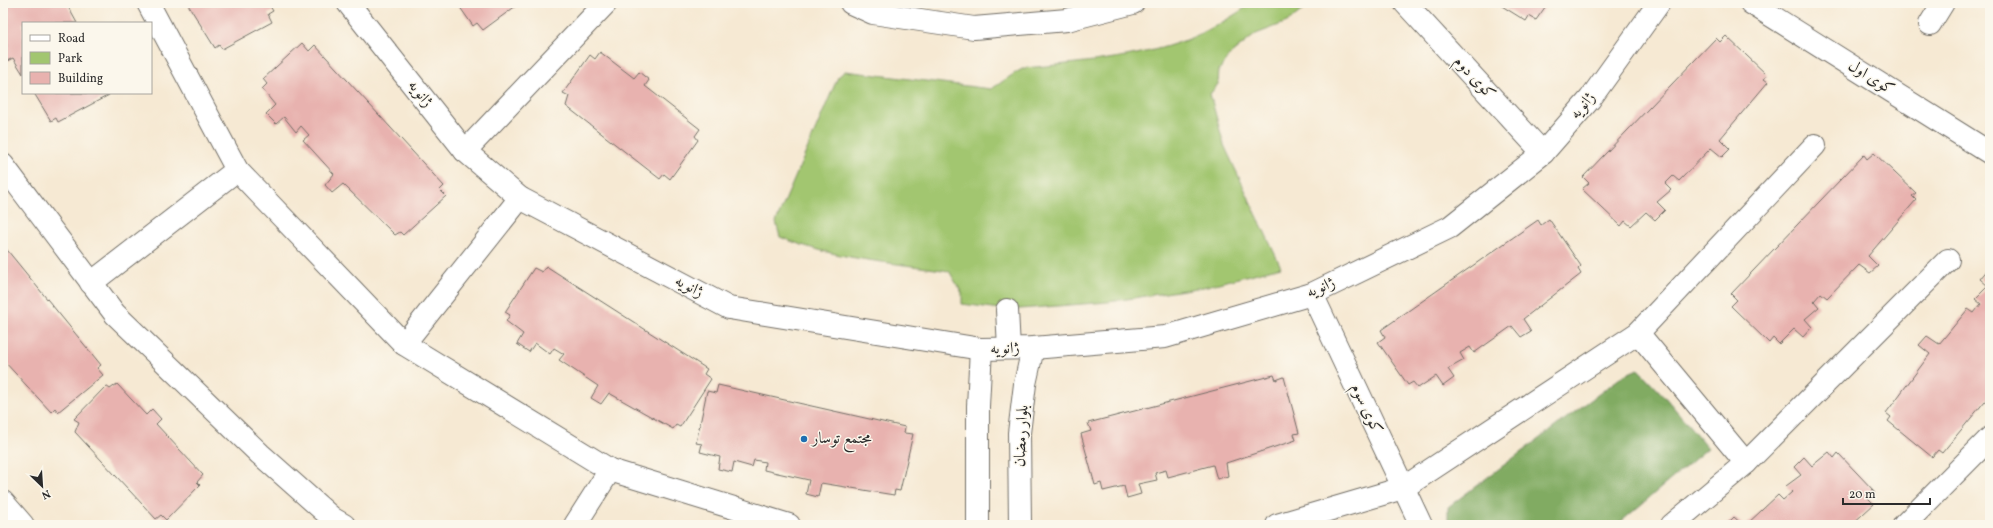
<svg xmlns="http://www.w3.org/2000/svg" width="1993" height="528" viewBox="0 0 1993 528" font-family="Vollkorn,Amiri,serif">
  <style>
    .green { fill: #a2c670; stroke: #66784e }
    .forest { fill: #81ab62; stroke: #566b46 }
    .building { fill: #e8b2af }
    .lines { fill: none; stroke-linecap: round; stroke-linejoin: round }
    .minor-casing { stroke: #726e66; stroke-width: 24 }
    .minor { stroke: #fff; stroke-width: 22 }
    .poi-dot { fill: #1f6fb2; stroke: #fbf7ec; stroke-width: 1.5 }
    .labels { text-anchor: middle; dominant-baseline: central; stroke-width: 3; stroke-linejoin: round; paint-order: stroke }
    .street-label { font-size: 16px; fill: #2b2b2b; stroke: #fbf7ec }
    .poi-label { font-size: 16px; fill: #2b2b2b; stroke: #fbf7ec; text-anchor: start }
  </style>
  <rect width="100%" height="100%" fill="#fbf7ec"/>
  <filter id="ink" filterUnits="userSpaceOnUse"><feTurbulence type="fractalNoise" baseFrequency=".025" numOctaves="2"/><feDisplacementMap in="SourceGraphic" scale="8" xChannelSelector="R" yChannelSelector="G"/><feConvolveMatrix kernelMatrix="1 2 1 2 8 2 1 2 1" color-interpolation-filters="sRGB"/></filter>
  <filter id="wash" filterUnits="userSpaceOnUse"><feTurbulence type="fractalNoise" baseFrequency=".012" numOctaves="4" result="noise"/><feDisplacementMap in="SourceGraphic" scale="16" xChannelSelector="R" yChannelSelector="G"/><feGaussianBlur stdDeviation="0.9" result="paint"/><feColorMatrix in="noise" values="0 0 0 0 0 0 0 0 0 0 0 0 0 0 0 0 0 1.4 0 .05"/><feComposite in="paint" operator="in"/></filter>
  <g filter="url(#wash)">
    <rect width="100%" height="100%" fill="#f6e9d3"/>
    <path class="green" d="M1252,3H1312L1287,22L1256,34L1231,54L1219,70L1218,84L1210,94L1224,145L1281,267L1203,287L1108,302L1007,310L962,304V293L949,271C890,262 836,260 780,237L776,222L838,77L845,71L991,89C1003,82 1012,74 1024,68C1078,63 1135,59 1186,40C1209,31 1232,17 1252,3Z"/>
    <path class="forest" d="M1638,369L1664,396L1708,448L1617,525H1448V507L1624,375Z"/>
    <g id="blocks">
      <g class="building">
        <path d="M3,3H66L77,23H23V74L13,58L3,63V49L7,46L3,38Z"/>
        <path d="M187,3H268L273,11L268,14L272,22L222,49L219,45L215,48Z"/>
        <path d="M457,3H520L483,30L477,23L473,26Z"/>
        <path d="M1497,3H1548L1536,20L1529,16L1526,21Z"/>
        <path d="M1726,36L1767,75L1764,79L1768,82L1720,139L1730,149L1722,157L1711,148L1679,181L1673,176L1665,184L1671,190L1657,202L1665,210L1655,220L1646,212L1631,226L1625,221L1621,226L1582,189L1589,183L1583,177L1716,38L1720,42Z"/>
        <path d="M302,43L309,51L315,45L444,186L440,190L446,196L403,235L400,232L395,235L343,184L332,193L325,185L334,174L303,140L309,135L301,126L296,132L284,117L276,124L266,114L275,105L262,89L267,84L263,79Z"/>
        <path d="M600,52L634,78L639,72L649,80L645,86L700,129L695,136L698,140L670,179L664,174L660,179L566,106L569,96L563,93L590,55L595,59Z"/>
        <path d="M34,93H108L109,95L58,122L56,118L51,121Z"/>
        <path d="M1874,153L1916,193L1912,196L1916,200L1868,256L1878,266L1870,273L1859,265L1827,298L1821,293L1814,301L1819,307L1805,319L1812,327L1803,337L1794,329L1779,344L1773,338L1769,343L1731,306L1737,300L1731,294L1864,155L1867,159Z"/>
        <path d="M1549,219L1581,266L1578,269L1581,274L1523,319L1531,331L1521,337L1512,326L1474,353L1470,347L1460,353L1464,360L1448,369L1454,378L1443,386L1436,376L1418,388L1413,382L1408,385L1378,342L1385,337L1381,330L1538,220L1541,225Z"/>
        <path d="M3,245L101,365L97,368L103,375L58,412L55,408L51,412L3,360Z"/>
        <path d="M546,266L707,369L704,374L711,379L680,427L676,425L673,429L609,393L601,404L591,398L598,386L559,360L564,354L554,348L550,354L535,343L529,352L517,344L523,334L506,321L510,315L505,312L534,268L542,272Z"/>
        <path d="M1989,268L1990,395L1942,453L1938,450L1932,457L1888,421L1891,417L1886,413L1930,354L1919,345L1927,336L1939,344L1968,309L1974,313L1981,304L1975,299L1988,286L1980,279Z"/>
        <path d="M1274,375L1276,380L1284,377L1299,433L1294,434L1296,440L1226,463L1228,476L1217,479L1213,465L1168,477L1166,470L1155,473L1157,480L1138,484L1141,494L1127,498L1124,486L1103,491L1101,483L1095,485L1081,434L1091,431L1088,423Z"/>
        <path d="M117,384L146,415L152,409L161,419L156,424L203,475L197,482L200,485L166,520L161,515L156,519L75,432L79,422L74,419L106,386L110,389Z"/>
        <path d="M718,385L905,427L904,433L913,434L900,491L895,490L894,495L821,483L818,497L806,494L809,480L764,470L765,462L754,460L752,467L734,462L732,472L718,469L720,457L700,452L702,444L696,443L707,391L716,393Z"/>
        <path d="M1829,452L1834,458L1838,453L1875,492L1868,498L1874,504L1851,525H1746L1778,495L1783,500L1792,492L1786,486L1801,475L1794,467L1804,457L1812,466Z"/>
        <path d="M1734,517L1743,525H1726Z"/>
      </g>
    </g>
  </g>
  <g filter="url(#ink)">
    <use href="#blocks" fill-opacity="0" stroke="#726e66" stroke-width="1"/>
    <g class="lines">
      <defs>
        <g id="minor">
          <path d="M148,3L237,170L404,344L610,470L789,525"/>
          <path d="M348,3L465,151L520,198L729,308L981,349L1033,348L1165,337L1312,294L1450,227L1543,153L1590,99L1659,3"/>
          <path d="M851,3L873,13L974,28L1067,20L1133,3"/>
          <path d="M1405,3L1543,153"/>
          <path d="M1751,3L1990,153"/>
          <path d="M1930,24L1943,3"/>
          <path d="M465,151L606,3"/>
          <path d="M3,165L115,314L260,454L332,518L344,525"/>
          <path d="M91,283L237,170"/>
          <path d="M1312,294L1421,525"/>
          <path d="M1007,310L1009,348"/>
          <path d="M1638,333L1746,463"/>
          <path d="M404,344L520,198"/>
          <path d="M3,502L23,525"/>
          <path d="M575,525L610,470"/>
          <path d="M978,525V406L981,349"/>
          <path d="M1020,525L1019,433L1025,384L1033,348"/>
          <path d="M1277,525L1403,488L1638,333L1815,145"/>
          <path d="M1672,525L1746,463L1948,260"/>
          <path d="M1904,525L1990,438"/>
        </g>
      </defs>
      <use href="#minor" class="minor-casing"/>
      <use href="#minor" class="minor"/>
    </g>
  </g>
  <circle class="poi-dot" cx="804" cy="439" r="4"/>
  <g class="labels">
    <g class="street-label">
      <text transform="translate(1474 78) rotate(47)">کوی دوم</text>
      <text transform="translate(1871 78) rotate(32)">کوی اول</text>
      <text transform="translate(420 94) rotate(52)">ژانویه</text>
      <text transform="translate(1583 106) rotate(-50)">ژانویه</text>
      <text transform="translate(689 287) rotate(28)">ژانویه</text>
      <text transform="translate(1321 288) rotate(-23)">ژانویه</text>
      <text transform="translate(1005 349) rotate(-1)">ژانویه</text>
      <text transform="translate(1366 409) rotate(65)">کوی سوم</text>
      <text transform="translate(1022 436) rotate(-87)">بلوار رمضان</text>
    </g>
    <g class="poi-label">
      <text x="812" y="439">مجتمع توسار</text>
    </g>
  </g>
  <rect width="1993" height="528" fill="none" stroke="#fbf7ec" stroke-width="16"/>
  <rect x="22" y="22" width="130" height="72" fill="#fbf7ec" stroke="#a8a59f"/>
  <rect x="30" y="35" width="20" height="6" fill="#ffffff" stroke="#a8a59f"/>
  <text x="58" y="42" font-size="12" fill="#2b2b2b">Road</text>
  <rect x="30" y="52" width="20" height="12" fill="#a2c670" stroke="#a8a59f"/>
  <text x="58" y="62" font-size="12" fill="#2b2b2b">Park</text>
  <rect x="30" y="72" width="20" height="12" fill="#e8b2af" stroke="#a8a59f"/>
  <text x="58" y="82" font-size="12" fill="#2b2b2b">Building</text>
  <g transform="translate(42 486) rotate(155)" stroke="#fbf7ec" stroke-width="3" paint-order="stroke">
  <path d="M0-3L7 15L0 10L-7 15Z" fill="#2b2b2b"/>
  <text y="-6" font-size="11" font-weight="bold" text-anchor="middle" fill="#2b2b2b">N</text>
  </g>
  <path d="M1843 498v6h87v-6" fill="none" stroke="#2b2b2b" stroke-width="2"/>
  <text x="1849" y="498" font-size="12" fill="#2b2b2b" stroke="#fbf7ec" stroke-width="3" paint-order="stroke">20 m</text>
</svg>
